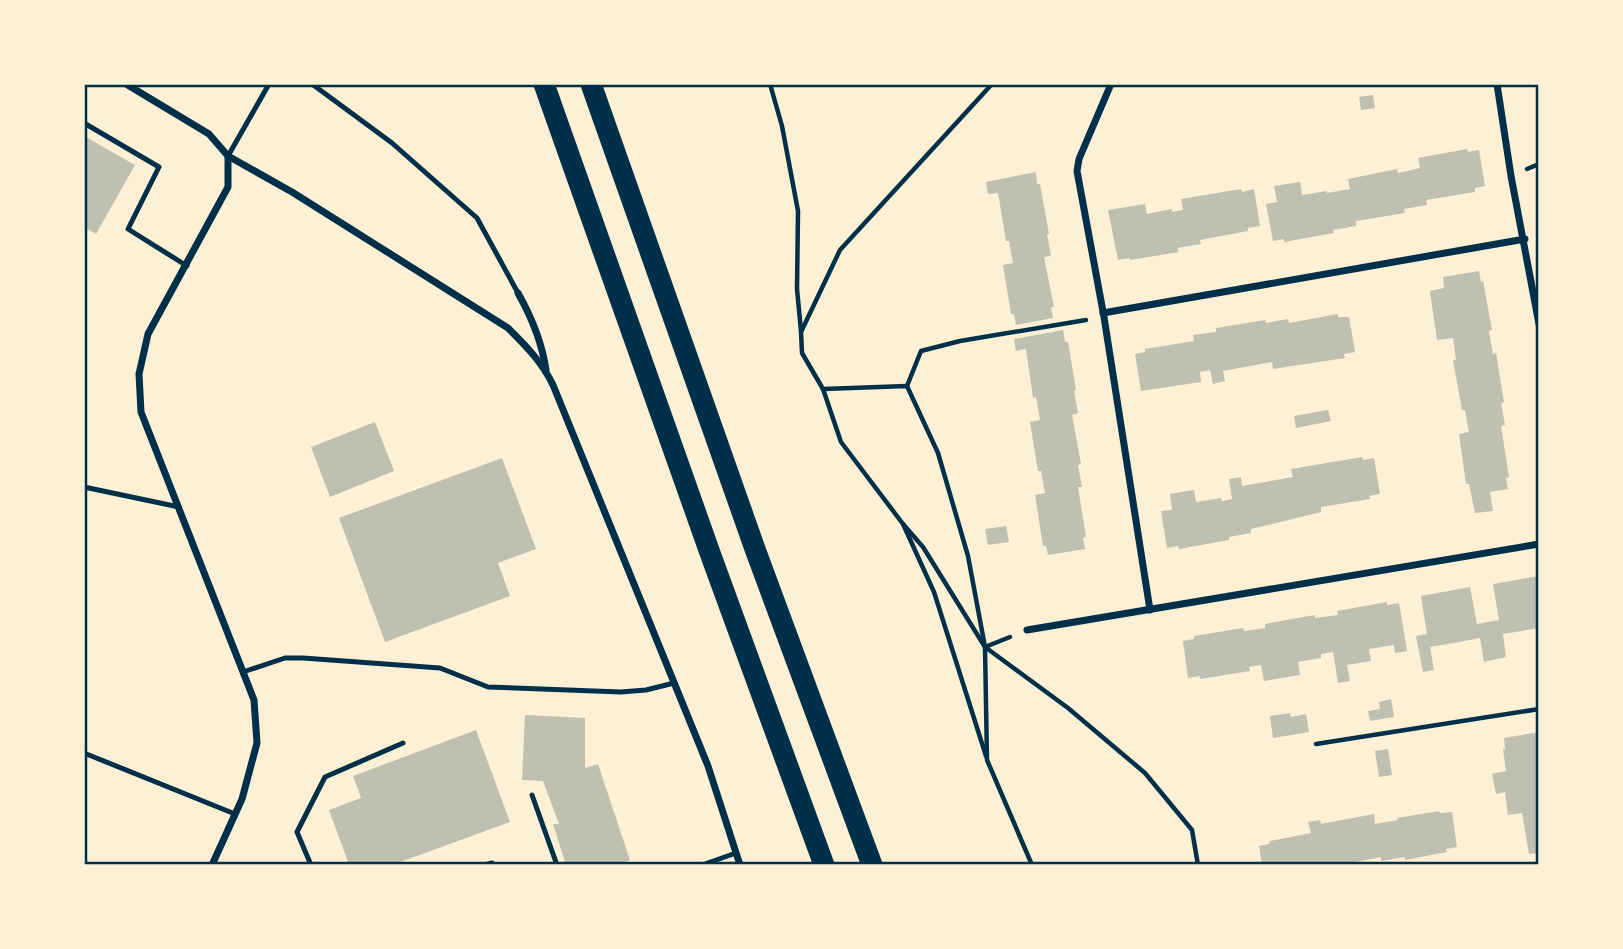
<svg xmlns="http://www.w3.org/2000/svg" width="1623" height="949" viewBox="0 0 1623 949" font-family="Raleway,sans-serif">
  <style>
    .building { fill: #bec0b2 }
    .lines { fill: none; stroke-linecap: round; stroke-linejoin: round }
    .path { stroke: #003049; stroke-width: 4.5 }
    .service { stroke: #003049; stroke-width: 5 }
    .minor { stroke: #003049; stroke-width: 7 }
    .motorway { stroke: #003049; stroke-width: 21 }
    .neatline { fill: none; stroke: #003049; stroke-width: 2.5 }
  </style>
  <rect width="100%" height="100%" fill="#fdf0d5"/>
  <g class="building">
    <path d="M1373,95L1375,108L1361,110L1359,97Z"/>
    <path d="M84,136L135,165L96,234L84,227Z"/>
    <path d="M1467,149L1468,152L1479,150L1485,186L1475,188V192L1426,200L1427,205L1404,209L1405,213L1356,221V226L1333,230L1334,233L1284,242V239L1273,241L1266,204L1277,202L1274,186L1300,182L1302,195L1327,191V193L1350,189L1348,179L1397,169L1398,173L1420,168L1418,158Z"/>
    <path d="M1036,172L1037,184H1040L1049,234H1047L1051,256L1044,257L1054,307H1051L1053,318L1016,325L1014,314H1011L1003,265L1013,263L1009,241H1006L998,193L988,194L986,182Z"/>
    <path d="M1241,189L1242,192L1254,189L1260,226L1248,228V231L1200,240L1201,244L1177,248L1179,252L1130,260V258L1118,260L1108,210L1145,204L1147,214L1172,209V212L1183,210L1181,199Z"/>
    <path d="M1479,271L1481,282L1483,281L1492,330L1489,331L1491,343L1493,354L1496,353L1504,402L1501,403L1505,425L1501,426L1509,477L1506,478L1508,489L1490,492L1493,511L1475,513L1469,484H1466L1459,434L1469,432L1465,410H1462L1453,360H1456L1453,338L1437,340L1430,291L1444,288L1443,277Z"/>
    <path d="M1338,314V317H1349L1355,352L1344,354L1345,358L1273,369L1272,362L1223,371L1225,381L1213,384L1210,370L1200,372L1201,382L1141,391L1135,354L1145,352V349L1194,341L1193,335L1216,332V328L1265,320L1266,323L1288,319L1289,323Z"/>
    <path d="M1063,330L1065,342H1068L1076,390L1074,391L1078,413L1072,415L1081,464L1078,465L1082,487H1078L1086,537L1083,538L1085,549L1048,555L1046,546H1043L1035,495L1045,493L1041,471H1038L1030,422L1040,420L1036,397L1033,398L1026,349L1016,351L1014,339Z"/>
    <path d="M1328,410L1331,421L1296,428L1294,416Z"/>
    <path d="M375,422L394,471L330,497L311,447Z"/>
    <path d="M1362,457L1363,460L1374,458L1380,494L1369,496L1370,499L1321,507V512L1251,529V533L1229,537V540L1179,549L1178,546L1167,548L1161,511L1172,510L1170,494L1194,490L1196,502L1221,498L1222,501L1232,499L1229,479L1241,477L1242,486L1293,477L1291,469Z"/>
    <path d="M502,458L536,549L498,563L510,596L385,642L339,518Z"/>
    <path d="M1006,526L1009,542L988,545L985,529Z"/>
    <path d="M1539,576V628L1503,634L1506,657L1484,662L1480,638L1454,643L1430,647L1434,670L1423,672L1416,636L1427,634L1421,596L1470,587L1477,624L1499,620L1493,584Z"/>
    <path d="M1387,602V605L1399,603L1407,651L1395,653L1394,645L1369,649L1371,661L1347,665L1350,681L1338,683L1333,652L1321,654V658L1298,662L1300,675L1264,681L1261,665L1249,667L1250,671L1200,679V676L1188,678L1183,641L1194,639V636L1243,628L1244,631L1265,628V624L1315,615V618L1338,615L1337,611Z"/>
    <path d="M1391,699L1394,717L1370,721L1368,711L1380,709L1379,702Z"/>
    <path d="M1290,713L1291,717L1306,714L1309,732L1273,738L1270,716Z"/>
    <path d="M525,715L585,718V768L598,764L630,860L618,865H566L553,824H559L543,781L522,780Z"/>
    <path d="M476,730L510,822L392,865H349L329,810L361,798L353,776Z"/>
    <path d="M1539,732V853L1529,854L1522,813L1508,815L1505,792L1496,794L1492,774L1506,771L1503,749H1505L1504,738Z"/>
    <path d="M1388,749L1392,775L1379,777L1375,751Z"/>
    <path d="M1439,811L1440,813L1452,812L1457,847L1446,849L1447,852L1405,860V857L1381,861V857L1340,865H1262L1259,846L1269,844L1270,841L1311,833L1308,822L1320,820L1321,824L1374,814L1375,824L1398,820L1397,818Z"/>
  </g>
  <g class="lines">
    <g class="path">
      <path d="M770,84L782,126L798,211L797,289L801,331"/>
      <path d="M992,84L840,250L801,332L802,353L823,389L907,386L938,453L968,556L985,647L987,760L1032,865"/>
      <path d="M1527,169L1539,164"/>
      <path d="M907,386L921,351L960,341L1086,320"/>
      <path d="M823,389L841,442L903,524L934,592L986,756"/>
      <path d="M903,524L923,547L985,647L1068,708L1145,773L1192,830L1198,865"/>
      <path d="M985,647L1010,637"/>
      <path d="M1316,744L1539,709"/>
    </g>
    <g class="service">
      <path d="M312,84L392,143L477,218L518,293"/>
      <path d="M84,123L159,167L128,229L187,266"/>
      <path d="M228,156L269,84"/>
      <path d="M84,487L179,507"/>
      <path d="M243,672L285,658H303L440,668L488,687L621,692L646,690L674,683"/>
      <path d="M84,753L235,814"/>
      <path d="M532,795L557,865"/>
      <path d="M311,865L297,832L325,777L403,743"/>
      <path d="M485,865L492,863"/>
      <path d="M702,865L736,853"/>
    </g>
    <g class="minor">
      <path d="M126,84L209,134L228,156L292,192L508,328C526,346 542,362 553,385L708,766L740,865"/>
      <path d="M1111,84L1079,159L1077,171L1104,317L1150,610"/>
      <path d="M1497,84L1511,176L1539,324"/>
      <path d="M518,293C532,318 542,342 546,370"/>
      <path d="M1103,313L1525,239"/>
      <path d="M1027,630L1539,544"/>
      <path d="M212,865L242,799L257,743L254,700L141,412L139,374L148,334L228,187V156"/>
    </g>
    <g class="motorway">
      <path d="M544,84L710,553L824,865"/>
      <path d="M591,84L755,549L872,865"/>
    </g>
  </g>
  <rect width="1623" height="949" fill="none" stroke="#fdf0d5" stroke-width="172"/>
  <rect x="86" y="86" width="1451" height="777" class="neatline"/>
</svg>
